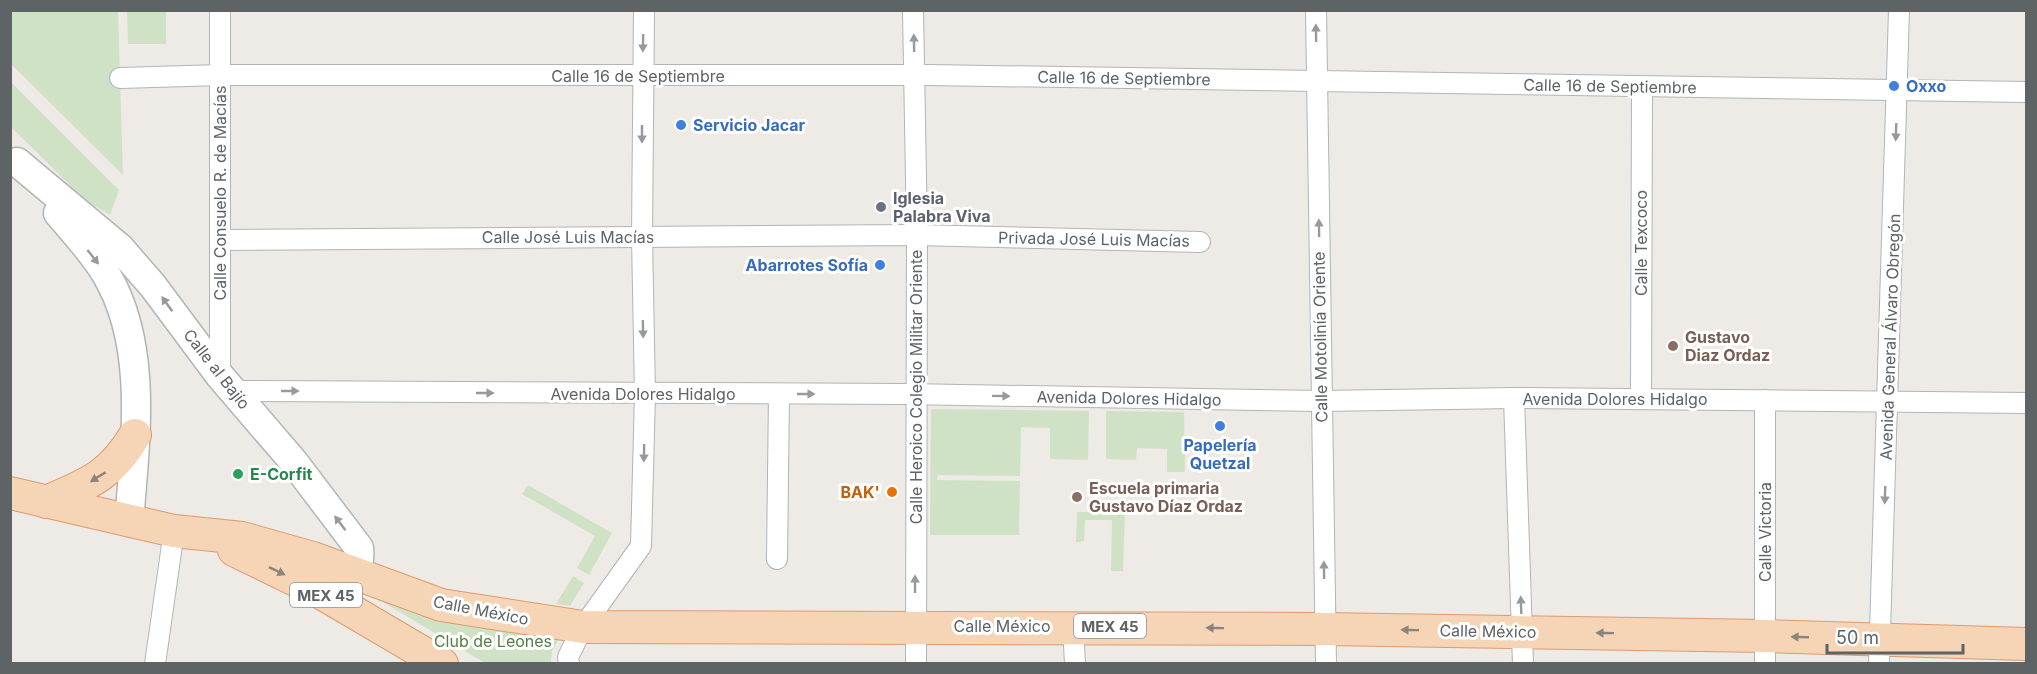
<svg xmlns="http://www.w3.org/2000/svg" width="2037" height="674" viewBox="0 0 2037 674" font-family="Inter,sans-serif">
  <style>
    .green { fill: #d0e2c6 }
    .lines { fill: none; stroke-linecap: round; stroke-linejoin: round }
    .street-casing { stroke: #b1b5b7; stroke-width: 22 }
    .secondary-casing { stroke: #b1b5b7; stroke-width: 31 }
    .primary-casing { stroke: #df9a6e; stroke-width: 34 }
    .street { stroke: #fff; stroke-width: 20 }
    .secondary { stroke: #fff; stroke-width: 28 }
    .primary { stroke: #f5d5b5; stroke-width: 32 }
    .oneway { fill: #969a9b }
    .oneway2 { fill: #8b857d }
    .shop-dot { fill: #3f7fe0; stroke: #fff; stroke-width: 2 }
    .worship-dot { fill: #6b7280; stroke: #fff; stroke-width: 2 }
    .education-dot { fill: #8d6e63; stroke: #fff; stroke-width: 2 }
    .leisure-dot { fill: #2e9e5b; stroke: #fff; stroke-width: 2 }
    .food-dot { fill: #e8710a; stroke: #fff; stroke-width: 2 }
    .labels { text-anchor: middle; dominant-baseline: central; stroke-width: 6; stroke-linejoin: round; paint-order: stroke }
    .shield { fill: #fff; stroke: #8e9293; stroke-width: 1.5 }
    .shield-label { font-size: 15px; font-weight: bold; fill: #5e6365 }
    .street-label { font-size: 16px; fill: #5e6365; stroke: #fff }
    .shop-label { font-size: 16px; font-weight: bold; fill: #366cbe; stroke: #fff; text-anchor: start }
    .worship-label { font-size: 16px; font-weight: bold; fill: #5b616d; stroke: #fff; text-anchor: start }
    .education-label { font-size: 16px; font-weight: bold; fill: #785e54; stroke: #fff; text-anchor: start }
    .leisure-label { font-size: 16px; font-weight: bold; fill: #27864d; stroke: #fff; text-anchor: start }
    .food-label { font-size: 16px; font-weight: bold; fill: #c56008; stroke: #fff; text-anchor: end }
    .park-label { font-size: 16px; fill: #538041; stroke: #fff }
  </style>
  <rect width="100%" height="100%" fill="#eeeae6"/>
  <g class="green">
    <path d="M10,11H118L123,175L11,64Z"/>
    <path d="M127,11H166V44H128Z"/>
    <path d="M10,81L119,190L110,215L83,198L11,127Z"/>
    <path d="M931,409L1089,411L1088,460L1050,459V428L1021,427L1020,476L938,475L937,480L1020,481L1019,535H930Z"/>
    <path d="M1106,411L1184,412L1185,472H1167V449L1137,448L1136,460L1106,459Z"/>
    <path d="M528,485L612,533L589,575L577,568L595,536L522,494Z"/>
    <path d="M1077,512H1125L1123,571H1111L1112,520H1085L1084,541L1076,542Z"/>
    <path d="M573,576L584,583L570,606L556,604Z"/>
    <path d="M361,589L564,631L552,651L551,663H485Z"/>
  </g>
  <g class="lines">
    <defs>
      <g id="street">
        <path d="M913,10L917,235L916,664"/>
        <path d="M1316,10L1326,664"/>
        <path d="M120,78L221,75H928L2026,92"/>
        <path d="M220,240L917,235L1200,242"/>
        <path d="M220,376V10"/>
        <path d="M232,391L905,394L1321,401L1514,398L2026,403"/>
        <path d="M1514,398L1523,664"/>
        <path d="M1641,399L1642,87"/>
        <path d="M1765,400V664"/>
        <path d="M777,559L779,394"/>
        <path d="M1073,626L1075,664"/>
        <path d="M155,664L174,531"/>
        <path d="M569,664L568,657L583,627L641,546L645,394L642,237L644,10"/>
        <path d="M1879,664L1899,10"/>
      </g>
      <g id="secondary">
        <path d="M17,162L120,248L153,286L220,376L293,461L359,548C361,568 354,577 341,591"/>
        <path d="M58,213C74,232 93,252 106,274C149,346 135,442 129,522"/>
      </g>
      <g id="primary">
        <path d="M10,493L174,531L242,538L313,558L441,605L583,627L1325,629L1765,636L2026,644"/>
        <path d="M46,502C88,484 111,476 135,435"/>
        <path d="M234,550L318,591L442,664"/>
      </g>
    </defs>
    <use href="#street" class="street-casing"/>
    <use href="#secondary" class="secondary-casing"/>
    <use href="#primary" class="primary-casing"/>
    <use href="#street" class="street"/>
    <use href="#secondary" class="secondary"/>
    <use href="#primary" class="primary"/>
  </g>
  <defs><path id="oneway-solid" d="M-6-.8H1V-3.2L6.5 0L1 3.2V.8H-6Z" transform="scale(1.5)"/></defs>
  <g class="oneway">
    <use href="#oneway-solid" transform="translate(1316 33) rotate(-91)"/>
    <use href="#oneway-solid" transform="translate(643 43) rotate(91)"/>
    <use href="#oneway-solid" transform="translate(914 43) rotate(-91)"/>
    <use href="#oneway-solid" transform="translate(1896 132) rotate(92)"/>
    <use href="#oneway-solid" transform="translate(642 134) rotate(90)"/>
    <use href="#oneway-solid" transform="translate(1319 228) rotate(-91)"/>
    <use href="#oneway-solid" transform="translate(93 257) rotate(52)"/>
    <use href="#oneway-solid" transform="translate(167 304) rotate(-126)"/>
    <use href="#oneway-solid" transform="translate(643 329) rotate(89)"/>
    <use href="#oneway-solid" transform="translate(290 391)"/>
    <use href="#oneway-solid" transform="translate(485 393)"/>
    <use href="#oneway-solid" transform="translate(806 394)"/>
    <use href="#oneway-solid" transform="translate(1001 396) rotate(1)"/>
    <use href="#oneway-solid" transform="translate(644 453) rotate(91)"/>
    <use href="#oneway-solid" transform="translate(1885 495) rotate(92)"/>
    <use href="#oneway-solid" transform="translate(340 523) rotate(-127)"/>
    <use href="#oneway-solid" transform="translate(1324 570) rotate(-91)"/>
    <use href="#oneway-solid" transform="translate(915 584) rotate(-90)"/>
    <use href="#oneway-solid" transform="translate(1521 605) rotate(-92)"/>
  </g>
  <g class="oneway2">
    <use href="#oneway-solid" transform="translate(98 477) rotate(148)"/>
    <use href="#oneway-solid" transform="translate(277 571) rotate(26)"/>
    <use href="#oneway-solid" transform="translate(1215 628) rotate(-179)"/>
    <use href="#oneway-solid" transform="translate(1410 630) rotate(-179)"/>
    <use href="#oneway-solid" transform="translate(1605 633) rotate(-179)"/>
    <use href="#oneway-solid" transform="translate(1800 637) rotate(-178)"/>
  </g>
  <g class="shop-dot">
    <circle cx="1894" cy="86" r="6"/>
    <circle cx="681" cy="125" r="6"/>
    <circle cx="880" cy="265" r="6"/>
    <circle cx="1220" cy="426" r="6"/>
  </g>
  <circle class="worship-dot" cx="881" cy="207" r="6"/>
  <g class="education-dot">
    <circle cx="1673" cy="346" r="6"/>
    <circle cx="1077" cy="497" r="6"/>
  </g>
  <circle class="leisure-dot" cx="238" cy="474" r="6"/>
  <circle class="food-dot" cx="892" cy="492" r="6"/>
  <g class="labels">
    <g class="shield">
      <rect x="290" y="583" width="72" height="24" rx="4.5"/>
      <rect x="1074" y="614" width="72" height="24" rx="4.5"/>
    </g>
    <g class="shield-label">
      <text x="326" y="595">MEX 45</text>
      <text x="1110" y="626">MEX 45</text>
    </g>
    <g class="street-label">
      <text x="638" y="76">Calle 16 de Septiembre</text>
      <text transform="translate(1124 78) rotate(1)">Calle 16 de Septiembre</text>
      <text transform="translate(1610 86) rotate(1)">Calle 16 de Septiembre</text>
      <text transform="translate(220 193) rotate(-90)">Calle Consuelo R. de Macías</text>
      <text x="568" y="237">Calle José Luis Macías</text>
      <text transform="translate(1094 239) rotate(1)">Privada José Luis Macías</text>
      <text transform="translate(1641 243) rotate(-90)">Calle Texcoco</text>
      <text transform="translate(1320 337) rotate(-91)">Calle Motolinía Oriente</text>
      <text transform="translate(1890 337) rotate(-88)">Avenida General Álvaro Obregón</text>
      <text transform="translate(217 369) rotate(52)">Calle al Bajío</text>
      <text transform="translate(916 387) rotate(-90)">Calle Heroico Colegio Militar Oriente</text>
      <text x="643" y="394">Avenida Dolores Hidalgo</text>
      <text transform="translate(1129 398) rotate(1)">Avenida Dolores Hidalgo</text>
      <text x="1615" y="399">Avenida Dolores Hidalgo</text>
      <text transform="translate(1765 532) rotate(-90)">Calle Victoria</text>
      <text transform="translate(481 610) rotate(11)">Calle México</text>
      <text x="1002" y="626">Calle México</text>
      <text transform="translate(1488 631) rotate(1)">Calle México</text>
    </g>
    <g class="shop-label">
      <text x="1906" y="86">Oxxo</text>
      <text x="693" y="125">Servicio Jacar</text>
      <text x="868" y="265" text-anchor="end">Abarrotes Sofía</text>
      <text x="1220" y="445" text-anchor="middle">Papelería<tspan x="1220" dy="18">Quetzal</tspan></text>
    </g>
    <g class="worship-label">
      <text x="893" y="198">Iglesia<tspan x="893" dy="18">Palabra Viva</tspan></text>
    </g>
    <g class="education-label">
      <text x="1685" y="337">Gustavo<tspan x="1685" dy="18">Diaz Ordaz</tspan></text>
      <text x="1089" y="488">Escuela primaria<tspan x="1089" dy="18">Gustavo Díaz Ordaz</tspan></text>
    </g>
    <g class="leisure-label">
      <text x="250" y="474">E-Corfit</text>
    </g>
    <g class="food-label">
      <text x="880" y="492">BAK'</text>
    </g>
    <g class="park-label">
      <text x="493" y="641">Club de Leones</text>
    </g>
  </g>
  <rect width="2037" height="674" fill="none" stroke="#5e6365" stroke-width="24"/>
  <path d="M1827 644v9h136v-9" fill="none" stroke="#5e6365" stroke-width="3"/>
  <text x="1836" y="644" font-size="18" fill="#5e6365" stroke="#ffffff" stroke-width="4.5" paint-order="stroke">50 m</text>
</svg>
